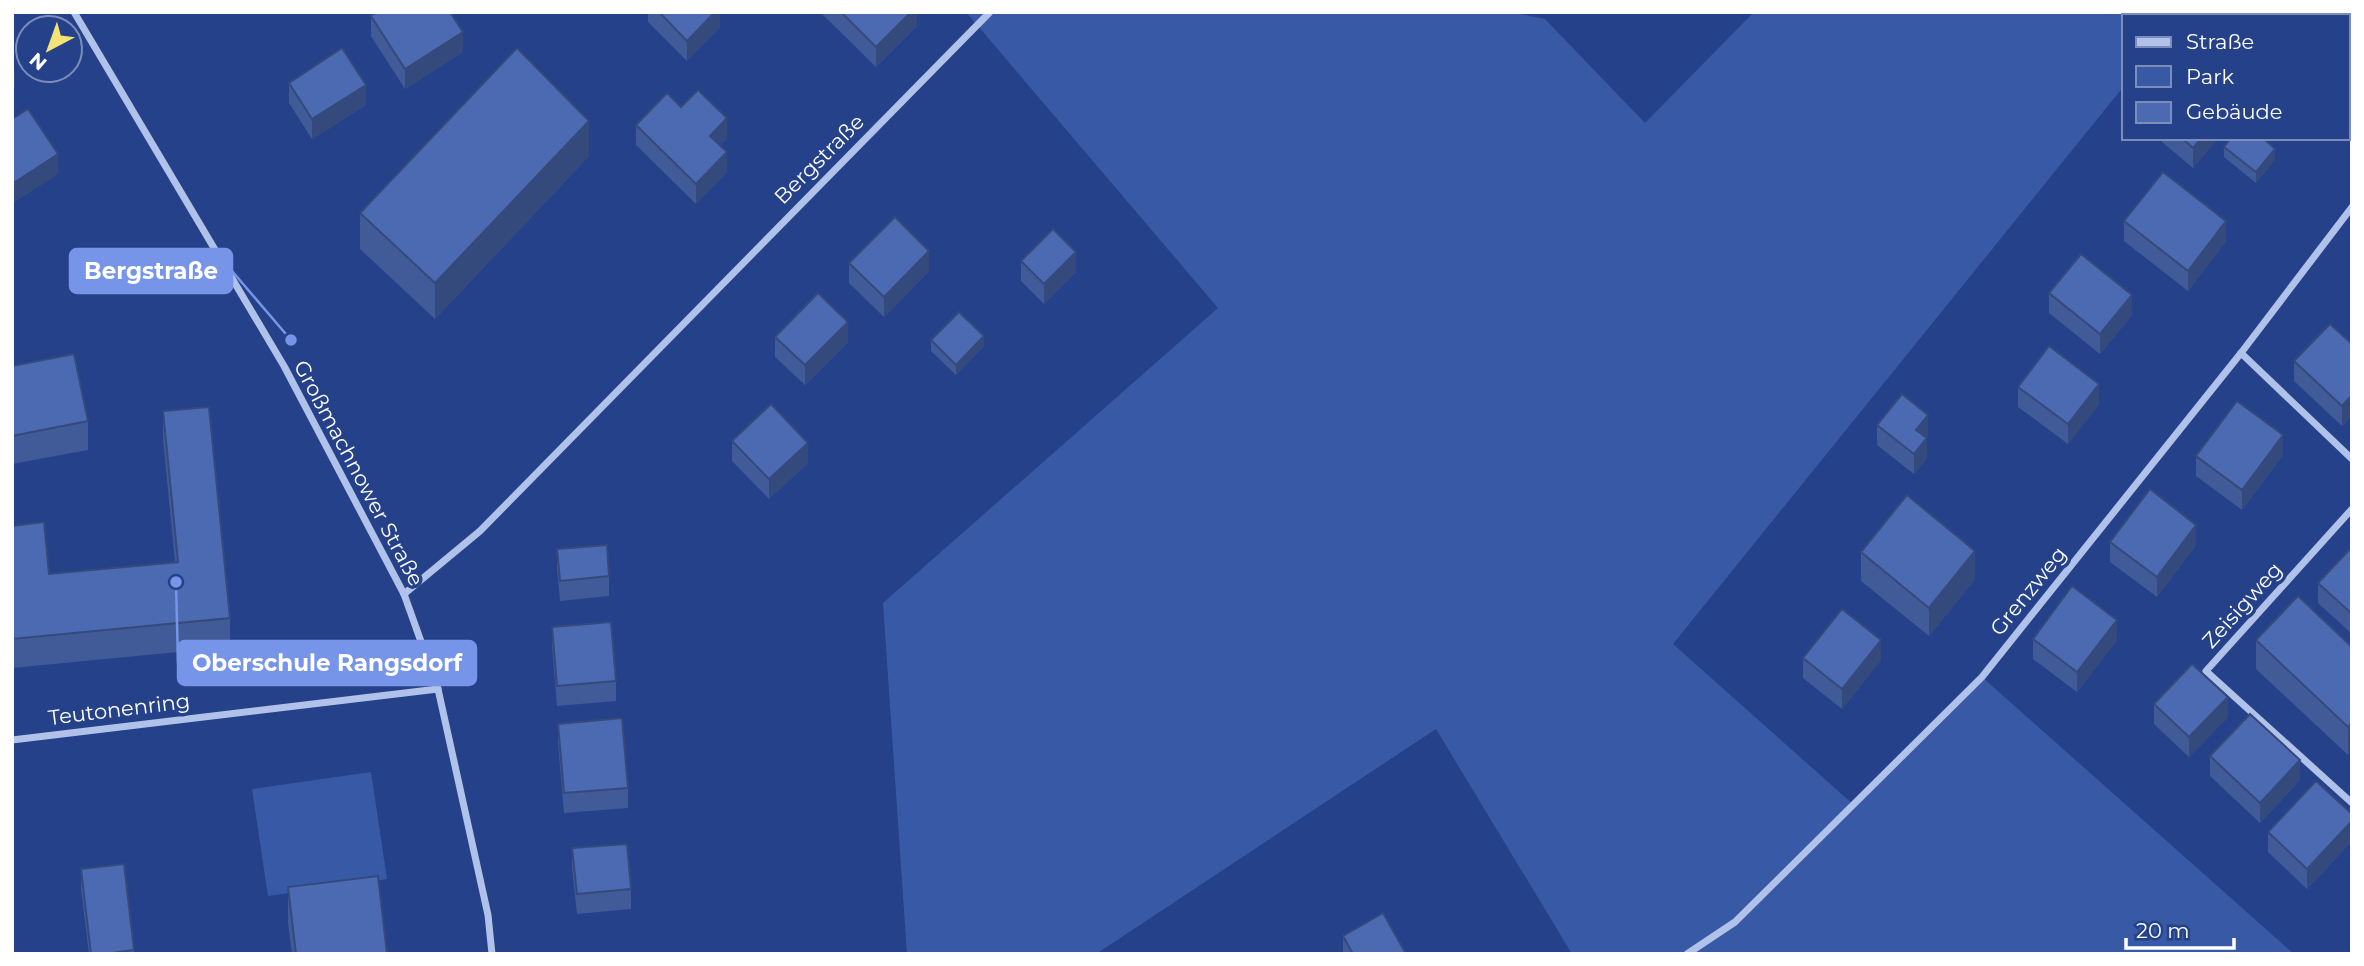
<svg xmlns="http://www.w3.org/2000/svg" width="2364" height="966" viewBox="0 0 2364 966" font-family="Montserrat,sans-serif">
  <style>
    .green { fill: #385aa6 }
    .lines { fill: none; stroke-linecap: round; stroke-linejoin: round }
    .street { stroke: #b1c2ea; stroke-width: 7 }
    .wall { fill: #415b98 }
    .shaded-wall { fill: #354a7c }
    .building { fill: #4c6ab1; stroke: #354a7c; stroke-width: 2 }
    .labels { text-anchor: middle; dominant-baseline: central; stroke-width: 7; stroke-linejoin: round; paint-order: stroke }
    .street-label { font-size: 21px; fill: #fff; stroke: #24418a }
    .leader { fill: none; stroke: #7795e8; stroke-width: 2.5 }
    .callout-dot { fill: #7795e8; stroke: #24418a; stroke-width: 2.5 }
    .callout { fill: #7795e8; stroke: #7795e8; stroke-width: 2.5 }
    .callout-label { font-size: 23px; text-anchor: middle; font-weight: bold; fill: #fff }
  </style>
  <rect width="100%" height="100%" fill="#24418a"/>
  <g class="green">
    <path d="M966,12H1511L1545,19L1645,123L1754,12H2184L2181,16H2124V86L1673,644L1855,806L1982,677L2294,954H1572L1436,729L1096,954H907L883,603L1218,308Z"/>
    <path d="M371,772L387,879L268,896L252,789Z"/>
  </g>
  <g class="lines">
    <g class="street">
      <path d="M74,12L284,366L404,594L438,689L488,915L492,954"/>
      <path d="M2241,353L2352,459"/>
      <path d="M2352,509L2206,671L2352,803"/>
      <path d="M404,594L480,531L990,12"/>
      <path d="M12,740L438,689"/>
      <path d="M1687,954L1735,922L1982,677L2241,353L2352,207"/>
    </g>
  </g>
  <g class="wall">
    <path d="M648,12H720V27L687,61L648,22Z"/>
    <path d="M820,12H917V26L876,67Z"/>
    <path d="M371,16L463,52L405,89L371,36Z"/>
    <path d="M289,83L366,105L312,139L289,103Z"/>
    <path d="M681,107L727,138L720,145L727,172L696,204L636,145V125Z"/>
    <path d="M2162,138H2217V139L2193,168L2162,142Z"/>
    <path d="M2224,147L2275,159L2256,183L2224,157Z"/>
    <path d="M589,156L435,319L360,249V213Z"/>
    <path d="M2124,221L2226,241L2188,291L2124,241Z"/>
    <path d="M1021,261L1076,272L1044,304L1021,281Z"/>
    <path d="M849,263L929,271L884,317L849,283Z"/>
    <path d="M2049,293L2132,315L2100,354L2049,313Z"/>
    <path d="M775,337L848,342L805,385L775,357Z"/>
    <path d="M931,340L984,346L956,375L931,351Z"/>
    <path d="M2352,344V415L2342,426L2294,381V361Z"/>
    <path d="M12,366L88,421V450L12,464Z"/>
    <path d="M2018,387L2099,404L2068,444L2018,407Z"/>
    <path d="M163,411L230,618V647L12,668V526L49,574L175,562L163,439Z"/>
    <path d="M1877,425L1928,435L1926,438L1927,458L1914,474L1877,445Z"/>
    <path d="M732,441L808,463L769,499L732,461Z"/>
    <path d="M2283,455L2242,510L2196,476V456Z"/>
    <path d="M2110,542L2196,545L2157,597L2110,562Z"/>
    <path d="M2352,547V634L2318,603V583Z"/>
    <path d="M557,549L609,576V596L560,601L557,569Z"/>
    <path d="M1861,552L1975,579L1929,636L1861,581Z"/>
    <path d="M552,627L616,681V701L557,706L552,647Z"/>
    <path d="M2033,639L2117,640L2077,692L2033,659Z"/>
    <path d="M2256,640L2352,647V751L2348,755L2256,669Z"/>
    <path d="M1803,658L1881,660L1842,709L1803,678Z"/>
    <path d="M2154,704L2228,717L2189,757L2154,724Z"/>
    <path d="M558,724L628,788V808L564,813L558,744Z"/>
    <path d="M2210,756L2300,780L2260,823L2210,776Z"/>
    <path d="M2352,814V841L2307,889L2268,852V832Z"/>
    <path d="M572,848L631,889V909L577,914L572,868Z"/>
    <path d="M81,869L134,950V954H89L81,889Z"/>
    <path d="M288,887L387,954H292L288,923Z"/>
    <path d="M1343,936L1406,954H1343Z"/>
  </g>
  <g class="shaded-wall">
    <path d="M715,12H720V27L687,61V41Z"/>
    <path d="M911,12H917V26L876,67V47Z"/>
    <path d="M463,32V52L405,89V69Z"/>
    <path d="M2352,65V85L2348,89V69Z"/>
    <path d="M15,69V89L12,91V71Z"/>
    <path d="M366,85V105L312,139V119Z"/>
    <path d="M727,118V138L710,156V136Z"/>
    <path d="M589,121V156L435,319V283Z"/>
    <path d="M2201,138L2217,139L2193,168V148Z"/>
    <path d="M2275,149V159L2256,183V172Z"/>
    <path d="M727,152V172L696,204V184Z"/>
    <path d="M58,154V174L12,204V184Z"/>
    <path d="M2226,221V241L2188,291V271Z"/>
    <path d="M929,251V271L884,317V297Z"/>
    <path d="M1076,252V272L1044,304V284Z"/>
    <path d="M2132,295V315L2100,354V334Z"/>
    <path d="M848,322V342L805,385V365Z"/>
    <path d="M984,336V346L956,375V365Z"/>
    <path d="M2099,384V404L2068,444V424Z"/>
    <path d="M2352,395V415L2342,426V406Z"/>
    <path d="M1928,415V435L1916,450V430Z"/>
    <path d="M2283,435V455L2242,510V490Z"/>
    <path d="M1927,438V458L1914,474V454Z"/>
    <path d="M808,443V463L769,499V479Z"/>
    <path d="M2196,525V545L2157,597V577Z"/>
    <path d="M1975,551V579L1929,636V608Z"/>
    <path d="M2117,620V640L2077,692V672Z"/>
    <path d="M1881,640V660L1842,709V689Z"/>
    <path d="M2228,697V717L2189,757V737Z"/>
    <path d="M2352,722V751L2348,755V727Z"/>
    <path d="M2300,760V780L2260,823V803Z"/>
    <path d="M2352,821V841L2307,889V869Z"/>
  </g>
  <g class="building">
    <path d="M376,12H450L463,32L405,69L371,16Z"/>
    <path d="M659,12H715L687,41Z"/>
    <path d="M841,12H911L876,47Z"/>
    <path d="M2348,40L2352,43V65L2348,69Z"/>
    <path d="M342,48L366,85L312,119L289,83Z"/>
    <path d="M517,48L589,121L435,283L360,213Z"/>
    <path d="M698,90L727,118L710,136L727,152L696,184L636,125L667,93L681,107Z"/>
    <path d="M28,109L58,154L12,184V119Z"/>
    <path d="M2182,138H2201L2193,148Z"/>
    <path d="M2231,138H2263L2275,149L2256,172L2224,147Z"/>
    <path d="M2163,172L2226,221L2188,271L2124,221Z"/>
    <path d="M895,217L929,251L884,297L849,263Z"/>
    <path d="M1053,229L1076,252L1044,284L1021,261Z"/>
    <path d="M2081,254L2132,295L2100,334L2049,293Z"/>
    <path d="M818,293L848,322L805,365L775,337Z"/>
    <path d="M959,312L984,336L956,365L931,340Z"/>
    <path d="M2330,324L2352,344V395L2342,406L2294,361Z"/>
    <path d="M2049,346L2099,384L2068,424L2018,387Z"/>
    <path d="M74,354L88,421L12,436V366Z"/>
    <path d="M1902,394L1928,415L1916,430L1927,438L1914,454L1877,425Z"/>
    <path d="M2237,401L2283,435L2242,490L2196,456Z"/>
    <path d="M771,404L808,443L769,479L732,441Z"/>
    <path d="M209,407L230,618L12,639V526L44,522L49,574L178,562L163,411Z"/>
    <path d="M2150,489L2196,525L2157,577L2110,542Z"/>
    <path d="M1907,495L1975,551L1929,608L1861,552Z"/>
    <path d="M607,545L609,576L560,581L557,549Z"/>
    <path d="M2352,547V614L2318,583Z"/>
    <path d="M2072,586L2117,620L2077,672L2033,639Z"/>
    <path d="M2298,596L2352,647V722L2348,727L2256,640Z"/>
    <path d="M1842,609L1881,640L1842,689L1803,658Z"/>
    <path d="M611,622L616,681L557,686L552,627Z"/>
    <path d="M2192,664L2228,697L2189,737L2154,704Z"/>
    <path d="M2250,714L2300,760L2260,803L2210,756Z"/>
    <path d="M622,718L628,788L564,793L558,724Z"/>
    <path d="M2316,781L2352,814V821L2307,869L2268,832Z"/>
    <path d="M627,844L631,889L577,894L572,848Z"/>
    <path d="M124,864L134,950L104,954H91L81,869Z"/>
    <path d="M378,876L387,954H296L288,887Z"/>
    <path d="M1383,913L1406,954H1353L1343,936Z"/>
  </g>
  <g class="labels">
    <g class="street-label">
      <text transform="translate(819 159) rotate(-45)">Bergstraße</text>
      <text transform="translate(359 473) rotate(62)">Großmachnower Straße</text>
      <text transform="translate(2028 591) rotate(-51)">Grenzweg</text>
      <text transform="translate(2242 605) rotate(-48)">Zeisigweg</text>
      <text transform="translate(119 709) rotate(-7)">Teutonenring</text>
    </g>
  </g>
  <path class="leader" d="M291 340L232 271M176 582L178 663"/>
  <g class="callout-dot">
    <circle cx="291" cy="340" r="7"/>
    <circle cx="176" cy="582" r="7"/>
  </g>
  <g class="callout">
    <rect x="70" y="249" width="162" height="44" rx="7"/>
    <rect x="178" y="641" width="298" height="44" rx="7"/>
  </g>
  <g class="callout-label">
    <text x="151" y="279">Bergstraße</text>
    <text x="327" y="671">Oberschule Rangsdorf</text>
  </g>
  <rect width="2364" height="966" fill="none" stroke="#ffffff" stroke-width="28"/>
  <rect x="2122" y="14" width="228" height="126" fill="#24418a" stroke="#7c8db9" stroke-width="2"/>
  <rect x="2136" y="37" width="35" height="10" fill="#b1c2ea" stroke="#7c8db9" stroke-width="2"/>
  <text x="2186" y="49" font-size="21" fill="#ffffff">Straße</text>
  <rect x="2136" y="66" width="35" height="21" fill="#385aa6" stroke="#7c8db9" stroke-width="2"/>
  <text x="2186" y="84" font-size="21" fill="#ffffff">Park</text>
  <rect x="2136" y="102" width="35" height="21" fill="#4c6ab1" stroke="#7c8db9" stroke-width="2"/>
  <text x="2186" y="119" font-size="21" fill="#ffffff">Gebäude</text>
  <g transform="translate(49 49) rotate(221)"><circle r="33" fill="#24418a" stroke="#7c8db9" stroke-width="2"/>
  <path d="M0-5L12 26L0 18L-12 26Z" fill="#f5e274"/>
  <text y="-10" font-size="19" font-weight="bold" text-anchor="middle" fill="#ffffff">N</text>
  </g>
  <path d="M2126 938v10h108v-10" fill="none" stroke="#ffffff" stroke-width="3.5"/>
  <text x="2136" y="938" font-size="21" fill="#ffffff" stroke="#24418a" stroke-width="5" paint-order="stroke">20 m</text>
</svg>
